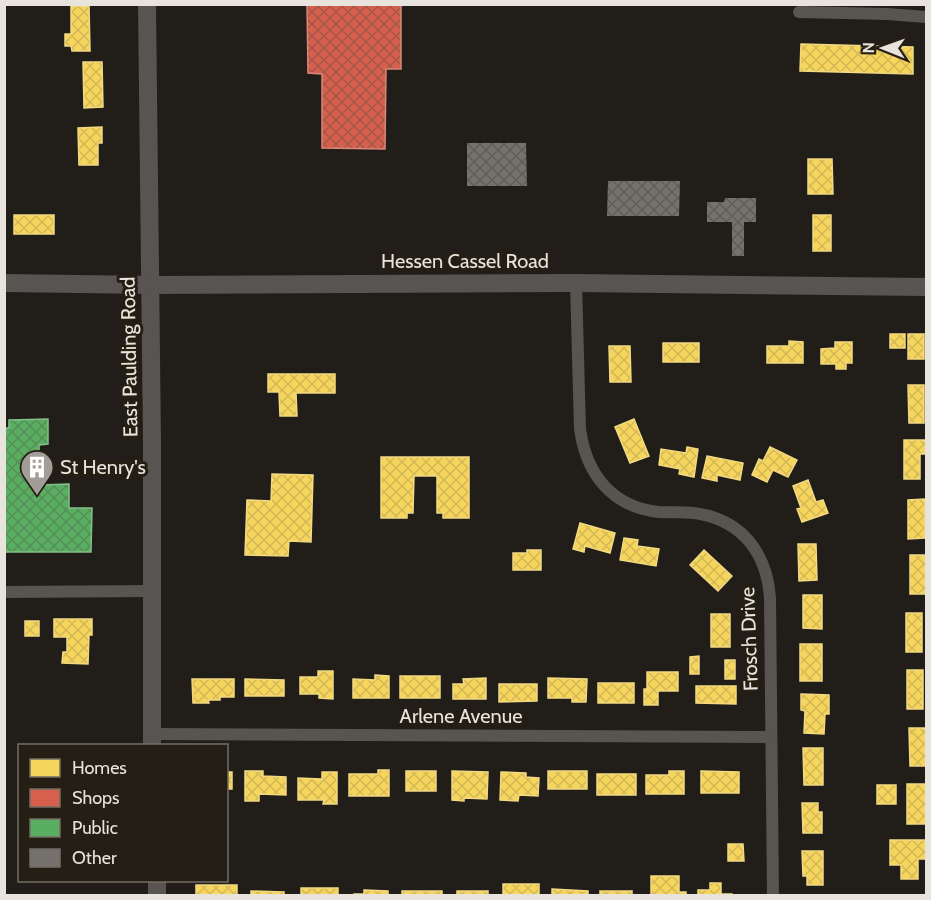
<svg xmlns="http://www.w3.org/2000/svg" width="931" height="900" viewBox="0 0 931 900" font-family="Cabin,sans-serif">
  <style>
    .homes { fill: url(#homes-cross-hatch); stroke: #f2d982; stroke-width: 1.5 }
    .shops { fill: url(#shops-cross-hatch); stroke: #db8778; stroke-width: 1.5 }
    .public { fill: url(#public-cross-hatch); stroke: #85be86; stroke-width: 1.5 }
    .building { fill: url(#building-cross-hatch) }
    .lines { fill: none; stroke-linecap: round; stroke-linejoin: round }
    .street { stroke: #585450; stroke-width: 12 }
    .secondary { stroke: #585451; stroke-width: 18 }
    .labels { text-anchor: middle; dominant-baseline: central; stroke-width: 6; stroke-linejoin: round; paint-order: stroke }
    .street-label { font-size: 20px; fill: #e8e3dc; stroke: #251e14 }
    .poi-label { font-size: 20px; fill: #e8e3dc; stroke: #251e14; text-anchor: start }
  </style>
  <defs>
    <pattern id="homes-cross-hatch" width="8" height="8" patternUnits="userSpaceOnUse" patternTransform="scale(1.5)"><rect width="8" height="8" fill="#f6d55c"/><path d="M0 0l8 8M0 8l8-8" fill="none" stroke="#d3b857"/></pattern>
    <pattern id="shops-cross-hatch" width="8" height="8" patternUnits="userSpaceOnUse" patternTransform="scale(1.5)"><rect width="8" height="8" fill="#d6604d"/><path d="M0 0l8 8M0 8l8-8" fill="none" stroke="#a45649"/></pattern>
    <pattern id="public-cross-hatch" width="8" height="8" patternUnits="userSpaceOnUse" patternTransform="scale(1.5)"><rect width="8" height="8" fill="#5aae61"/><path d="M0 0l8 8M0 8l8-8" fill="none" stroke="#548e58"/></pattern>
    <pattern id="building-cross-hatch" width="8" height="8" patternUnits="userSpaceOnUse" patternTransform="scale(1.5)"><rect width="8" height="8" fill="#75716c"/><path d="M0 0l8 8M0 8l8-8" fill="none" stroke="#605d59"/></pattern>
  </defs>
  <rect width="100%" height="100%" fill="#211d18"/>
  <g class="homes">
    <path d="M71,6H89L90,51H72L71,46H65V34H71Z"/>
    <path d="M801,44L913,47V74L800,71Z"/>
    <path d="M83,62H102L103,107L84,108Z"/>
    <path d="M102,127V143H98V165H79L78,128Z"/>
    <path d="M808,159H832L833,194H808Z"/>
    <rect x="14" y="215" width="40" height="19"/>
    <rect x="813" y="215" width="18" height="36"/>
    <rect x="890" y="334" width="15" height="14"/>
    <rect x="908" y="334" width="16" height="25"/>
    <path d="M789,341L803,342V363H767V346H789Z"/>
    <path d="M835,342H852V363H846V369H836V364H821V349L835,348Z"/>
    <rect x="663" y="343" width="36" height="19"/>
    <path d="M609,346H630L631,382H610Z"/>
    <path d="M268,374H335V393H296L297,416H280L279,392H268Z"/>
    <path d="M908,385H924V423H909Z"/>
    <path d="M634,419L649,456L630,463L615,427Z"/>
    <path d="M904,440H926V454H920V479H904Z"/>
    <path d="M687,447L698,449L694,477L679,474L680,469L659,465L661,449L686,453Z"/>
    <path d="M770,447L797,460L788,477L773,470L767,482L752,475L759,459L763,461Z"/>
    <path d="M707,456L743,463L740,480L717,475V481L702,478Z"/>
    <path d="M381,457H469V518H443V513H437V476H414L413,513H407V518H381Z"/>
    <path d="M272,474L313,475L311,542L289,541L288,556L245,555L247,500L271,501Z"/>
    <path d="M808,480L816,502L823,500L828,513L802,522L797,509L801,508L793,486Z"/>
    <path d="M925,499V538L908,539V500Z"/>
    <path d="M580,523L615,533L610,553L585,546L584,552L573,549Z"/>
    <path d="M624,538L638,540L637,546L659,549L656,566L620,560Z"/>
    <path d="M798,544H816L817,580L799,581Z"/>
    <path d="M527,550H541V570H513V553H527Z"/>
    <path d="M704,550L732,576L718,591L690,565Z"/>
    <rect x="910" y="555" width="16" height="39"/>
    <path d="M803,595H822V629L803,628Z"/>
    <rect x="906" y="613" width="16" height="39"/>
    <rect x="711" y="614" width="19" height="33"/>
    <path d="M54,619H92V635H89L88,664L62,663L63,652H67V637H54Z"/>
    <rect x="25" y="621" width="14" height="15"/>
    <rect x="800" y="644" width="22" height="37"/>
    <path d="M699,656V674H690V657Z"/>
    <rect x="725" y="660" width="10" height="19"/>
    <rect x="907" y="670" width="16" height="39"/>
    <path d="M318,671H333V699L319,698V694H300V677H318Z"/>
    <path d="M647,672H678V691H658V705H644V689H647Z"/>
    <path d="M375,675L389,676V698H353V679L375,680Z"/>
    <rect x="400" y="676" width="40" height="22"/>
    <path d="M486,678V699H453V684H464L463,679Z"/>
    <path d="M548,678L587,679L586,702H572V698H548Z"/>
    <path d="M192,679H234V697H220V700H208L209,703H193Z"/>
    <path d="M245,679L284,680V696H245Z"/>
    <rect x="598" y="683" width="36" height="20"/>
    <path d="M499,684H537V701L499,702Z"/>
    <path d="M696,686H736V704L696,703Z"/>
    <path d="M801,694L829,695V714H825L824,734L804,733L805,711L801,710Z"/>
    <path d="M909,728H926V766H910Z"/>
    <path d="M803,748H823V785H804Z"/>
    <path d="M378,770H389V796H349V774H378Z"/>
    <path d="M245,771H263V776L286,777V795L259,794V801H245Z"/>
    <rect x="406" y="771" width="30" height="20"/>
    <path d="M452,771L488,772L487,799L464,798V801L452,800Z"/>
    <rect x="548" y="771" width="39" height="18"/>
    <path d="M669,771H684V794H646V775H669Z"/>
    <path d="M701,771L739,772V793H701Z"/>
    <rect x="226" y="772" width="6" height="17"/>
    <path d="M322,772H337V804H323L324,800H298V778L322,779Z"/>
    <path d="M501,772L526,773V777L539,778L538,796L519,795L518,801L500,800Z"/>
    <rect x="597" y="774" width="39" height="21"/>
    <rect x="907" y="784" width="19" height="40"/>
    <rect x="877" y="785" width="19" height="19"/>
    <path d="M802,803H818V812H822V833H803Z"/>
    <path d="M890,840H926V859H918V879H901V865H890Z"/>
    <path d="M728,844H743L744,861H728Z"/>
    <path d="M802,851H823V885H807V876H803Z"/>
    <path d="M651,876H679V892H686V896L651,895Z"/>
    <path d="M710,883H721V894H732V896H698V890H710Z"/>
    <rect x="503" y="884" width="36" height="12"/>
    <rect x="196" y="885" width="41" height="11"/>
    <rect x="301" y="888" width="37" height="8"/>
    <path d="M552,889L588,891V896H552Z"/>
    <path d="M364,890L388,891V896H354V894H364Z"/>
    <path d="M251,891L284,892V896H251Z"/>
    <rect x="402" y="891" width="40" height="5"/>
    <rect x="457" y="891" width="31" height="5"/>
    <rect x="600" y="891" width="32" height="5"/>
  </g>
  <path class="shops" d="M307,4H401V69H386L385,149L322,148V74L308,73Z"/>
  <path class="public" d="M48,419V444L39,445V485L69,484V508H92L91,552H4V428H9V420Z"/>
  <g class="building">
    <path d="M467,143H526L527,186H467Z"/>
    <path d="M608,181H680L679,216H607Z"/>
    <path d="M725,198H756V222H744V256H732V222H707V202H724Z"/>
  </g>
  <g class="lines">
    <g class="street">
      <path d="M799,12L887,14L926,17"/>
      <path d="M576,283L580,429C586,473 611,507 659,512C672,513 686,511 700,514C744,522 767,555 770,598L773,896"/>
      <path d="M4,592L152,591"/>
      <path d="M152,734L771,737"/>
    </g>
    <g class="secondary">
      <path d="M147,4L152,442V746"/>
      <path d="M4,283L151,285L576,283L926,287"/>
      <path d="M157,880V896"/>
    </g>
  </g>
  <defs>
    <symbol id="building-pin" viewBox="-11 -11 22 30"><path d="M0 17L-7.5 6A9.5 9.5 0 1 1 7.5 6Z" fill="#a29e97" stroke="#251e14"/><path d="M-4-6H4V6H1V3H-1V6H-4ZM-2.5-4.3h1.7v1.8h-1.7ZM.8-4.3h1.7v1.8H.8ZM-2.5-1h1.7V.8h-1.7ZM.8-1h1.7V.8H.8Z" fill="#fff"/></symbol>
  </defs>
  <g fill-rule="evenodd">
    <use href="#building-pin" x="18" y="448" width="38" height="52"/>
  </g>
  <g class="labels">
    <g class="street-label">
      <text x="465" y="261">Hessen Cassel Road</text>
      <text transform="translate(129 357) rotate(-91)">East Paulding Road</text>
      <text transform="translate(749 639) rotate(-92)">Frosch Drive</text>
      <text x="461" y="716">Arlene Avenue</text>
    </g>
    <g class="poi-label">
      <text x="60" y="467">St Henry's</text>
    </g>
  </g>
  <rect width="931" height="900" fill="none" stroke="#e8e3dc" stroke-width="12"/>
  <rect x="18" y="744" width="210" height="138" fill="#251e14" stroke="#736d64" stroke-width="1.5"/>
  <rect x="30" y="759" width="30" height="18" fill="#f6d55c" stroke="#736d64" stroke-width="1.5"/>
  <text x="72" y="774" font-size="18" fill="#e8e3dc">Homes</text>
  <rect x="30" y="789" width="30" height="18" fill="#d6604d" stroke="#736d64" stroke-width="1.5"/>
  <text x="72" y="804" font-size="18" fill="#e8e3dc">Shops</text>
  <rect x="30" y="819" width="30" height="18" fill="#5aae61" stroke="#736d64" stroke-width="1.5"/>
  <text x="72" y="834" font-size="18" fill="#e8e3dc">Public</text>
  <rect x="30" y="849" width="30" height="18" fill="#75716c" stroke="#736d64" stroke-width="1.5"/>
  <text x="72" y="864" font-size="18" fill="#e8e3dc">Other</text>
  <g transform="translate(883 48) rotate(271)" stroke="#251e14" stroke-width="4.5" paint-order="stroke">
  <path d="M0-4.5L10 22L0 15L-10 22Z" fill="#e8e3dc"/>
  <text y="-9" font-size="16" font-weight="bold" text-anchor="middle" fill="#e8e3dc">N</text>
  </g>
</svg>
